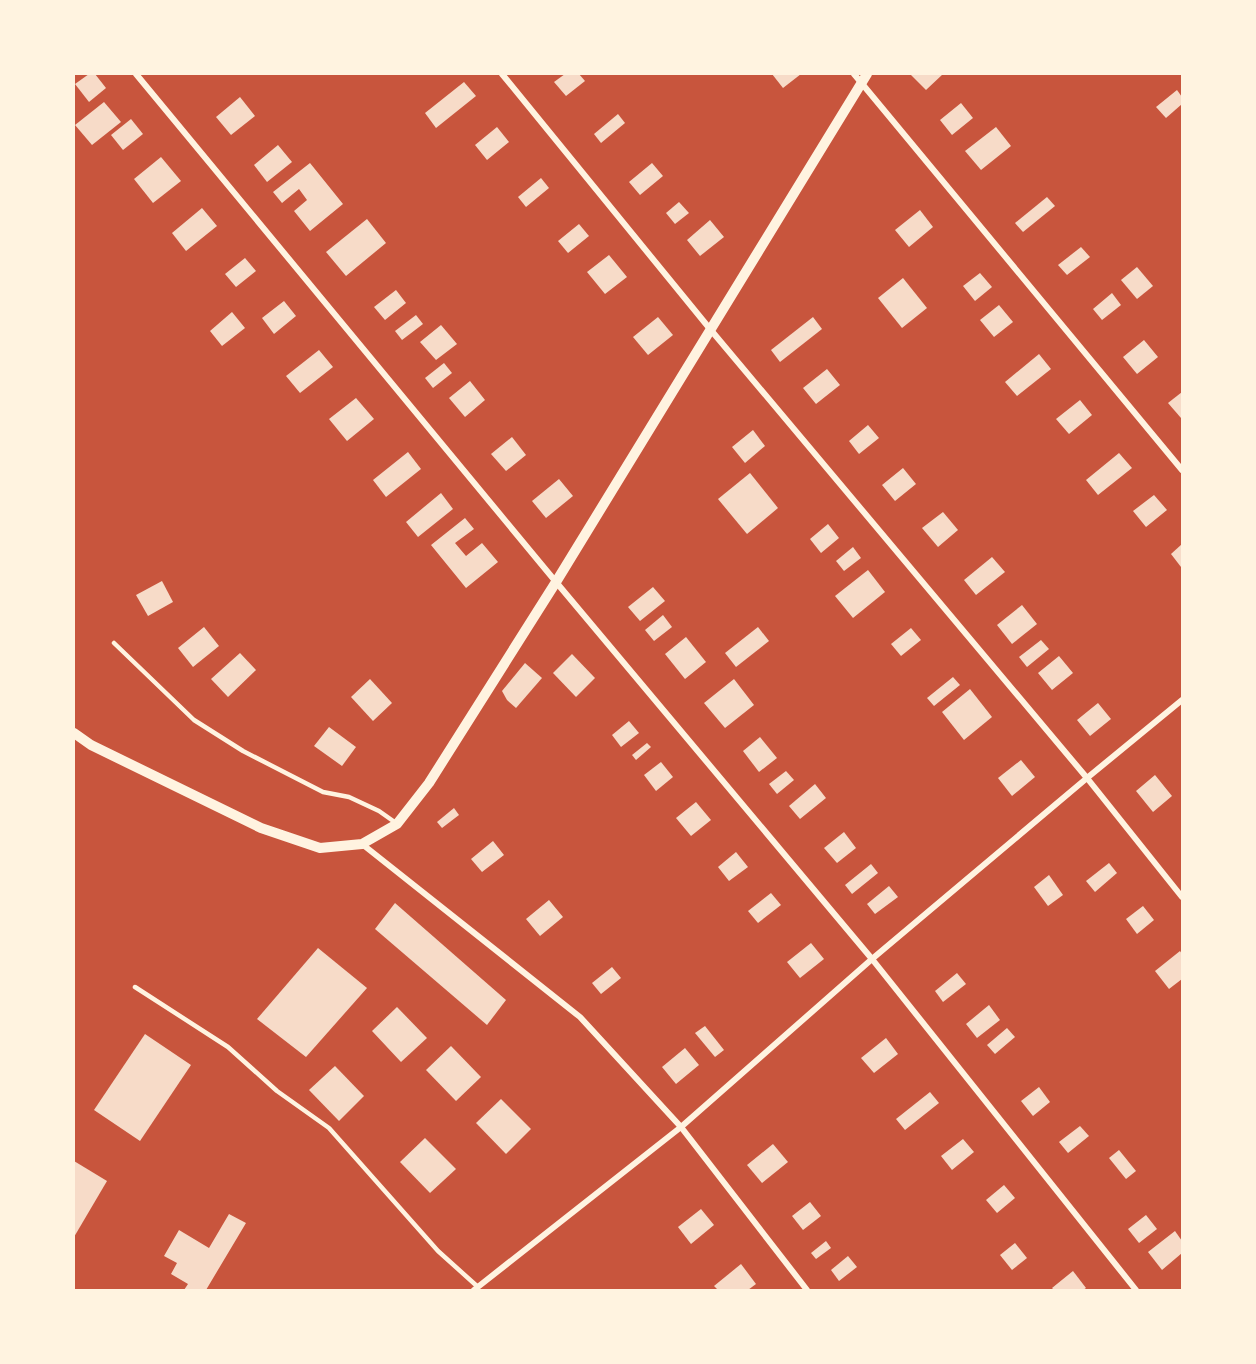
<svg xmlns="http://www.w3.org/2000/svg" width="1256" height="1364" viewBox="0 0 1256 1364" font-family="'Fira Sans',sans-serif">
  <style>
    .building { fill: #f7dbc8 }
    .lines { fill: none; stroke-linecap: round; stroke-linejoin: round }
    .service { stroke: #fff3e0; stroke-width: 4.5 }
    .minor { stroke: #fff3e0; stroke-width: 6 }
    .tertiary { stroke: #fff3e0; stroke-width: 10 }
  </style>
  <rect width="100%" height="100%" fill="#c8553d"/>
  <g class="building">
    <path d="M89,74H95L106,88L89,102L75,84Z"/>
    <path d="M565,74H579L585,81L566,96L554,82Z"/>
    <path d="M772,74H801L783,88Z"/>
    <path d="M910,74H943L926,90Z"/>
    <path d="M464,82L476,96L436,128L425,113Z"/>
    <path d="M1177,90L1182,97V104L1166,118L1156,107Z"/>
    <path d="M240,97L255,116L231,135L216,117Z"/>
    <path d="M104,102L121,122L92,145L75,125Z"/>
    <path d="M961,103L973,118L952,135L940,120Z"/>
    <path d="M618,114L625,123L601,143L594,134Z"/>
    <path d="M131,119L143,134L123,150L111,135Z"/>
    <path d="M497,127L509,142L487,160L475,145Z"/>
    <path d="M996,127L1011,146L981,170L965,151Z"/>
    <path d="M278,145L292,162L267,182L254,165Z"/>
    <path d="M161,157L181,181L153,203L134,179Z"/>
    <path d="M310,163L343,204L310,231L294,211L307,200L299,189L282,203L273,192Z"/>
    <path d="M652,163L663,176L640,195L629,182Z"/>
    <path d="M541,178L549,188L526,207L518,197Z"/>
    <path d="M1047,197L1055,206L1023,232L1015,223Z"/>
    <path d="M679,202L689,213L675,224L666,213Z"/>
    <path d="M202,208L217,226L186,251L172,233Z"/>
    <path d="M920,210L933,227L909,247L895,230Z"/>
    <path d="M367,219L386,243L346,276L326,252Z"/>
    <path d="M710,220L724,237L700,256L687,240Z"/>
    <path d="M579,224L589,236L568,253L558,241Z"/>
    <path d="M1081,247L1090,257L1067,275L1058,265Z"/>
    <path d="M609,255L627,277L605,294L587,272Z"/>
    <path d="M245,258L256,271L236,287L225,274Z"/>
    <path d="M1137,267L1153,286L1137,299L1121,280Z"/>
    <path d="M980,273L992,287L975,301L963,286Z"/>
    <path d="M903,278L927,308L902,328L878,298Z"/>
    <path d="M396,290L406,303L385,320L374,307Z"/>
    <path d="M1112,293L1121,305L1102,320L1093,309Z"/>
    <path d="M284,301L296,316L274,334L262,318Z"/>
    <path d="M999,305L1013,322L994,337L980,320Z"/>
    <path d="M232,312L245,328L222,346L210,331Z"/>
    <path d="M416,315L423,324L402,340L395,331Z"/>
    <path d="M658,317L673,335L648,355L633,337Z"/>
    <path d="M813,317L822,329L780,362L771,350Z"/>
    <path d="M441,325L457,344L436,360L420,342Z"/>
    <path d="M1144,340L1158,357L1137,374L1123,357Z"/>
    <path d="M319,350L333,367L300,393L286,376Z"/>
    <path d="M1039,354L1051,369L1017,396L1005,382Z"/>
    <path d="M444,363L452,373L433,388L425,378Z"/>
    <path d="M827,369L840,385L816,404L803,388Z"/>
    <path d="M470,381L485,400L465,417L449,398Z"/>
    <path d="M1182,392V417L1181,418L1168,403Z"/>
    <path d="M356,398L374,419L347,441L329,419Z"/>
    <path d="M1080,400L1092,415L1069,434L1056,419Z"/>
    <path d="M868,425L879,438L859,454L849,441Z"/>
    <path d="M753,430L765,446L745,463L732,447Z"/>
    <path d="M512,437L526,455L506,471L491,454Z"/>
    <path d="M408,452L421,469L386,497L373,480Z"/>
    <path d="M1119,453L1132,468L1098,495L1086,480Z"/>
    <path d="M903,468L916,484L895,501L882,485Z"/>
    <path d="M750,473L778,508L747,534L718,499Z"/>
    <path d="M559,479L573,496L546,518L532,501Z"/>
    <path d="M441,493L453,509L418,537L406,522Z"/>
    <path d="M1154,495L1167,510L1146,527L1133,511Z"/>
    <path d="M943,512L958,530L938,547L922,528Z"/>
    <path d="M465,518L474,529L455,543L466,556L482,543L498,562L466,588L431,545Z"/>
    <path d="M828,524L839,538L821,553L810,539Z"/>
    <path d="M1182,544V566L1181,567L1171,554Z"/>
    <path d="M853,547L861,558L844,571L836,561Z"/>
    <path d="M992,557L1005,572L976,595L964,580Z"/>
    <path d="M868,570L885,592L853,618L835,596Z"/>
    <path d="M162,581L173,602L148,616L136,595Z"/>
    <path d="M653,587L665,601L640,621L628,607Z"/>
    <path d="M1022,605L1037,624L1012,644L997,625Z"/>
    <path d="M663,615L672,627L654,641L645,630Z"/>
    <path d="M204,627L219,646L193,667L178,648Z"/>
    <path d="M758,627L769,641L736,667L725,653Z"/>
    <path d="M911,628L921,640L901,656L891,644Z"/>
    <path d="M686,637L706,662L685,679L665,654Z"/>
    <path d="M1041,640L1049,649L1027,667L1019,657Z"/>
    <path d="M240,653L256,670L228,697L211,679Z"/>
    <path d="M572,654L595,678L576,697L553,673Z"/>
    <path d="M1059,656L1073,673L1052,690L1038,673Z"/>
    <path d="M525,663L542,678L516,708L507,700L502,691Z"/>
    <path d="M953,677L960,685L934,706L927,698Z"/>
    <path d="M370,679L392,703L373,721L351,697Z"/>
    <path d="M734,679L754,705L725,728L704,703Z"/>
    <path d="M970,689L992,717L964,740L942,712Z"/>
    <path d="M1098,703L1111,719L1090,736L1077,720Z"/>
    <path d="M629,721L639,733L621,747L612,735Z"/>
    <path d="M329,727L356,747L342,766L314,746Z"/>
    <path d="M760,737L777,758L759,772L743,751Z"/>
    <path d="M647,743L651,747L636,760L632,755Z"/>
    <path d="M1021,760L1035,777L1012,796L998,778Z"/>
    <path d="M661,762L673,777L656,791L644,775Z"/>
    <path d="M786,771L794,780L777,794L769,784Z"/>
    <path d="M1155,775L1172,796L1153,812L1136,791Z"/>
    <path d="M815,784L826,798L800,819L789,806Z"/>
    <path d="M696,802L711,820L691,836L676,818Z"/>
    <path d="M454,808L459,815L442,828L437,822Z"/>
    <path d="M844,832L856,848L837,863L824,848Z"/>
    <path d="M493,841L504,855L482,872L471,859Z"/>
    <path d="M736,852L748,867L729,881L718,867Z"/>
    <path d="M1109,863L1117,873L1095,892L1086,881Z"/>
    <path d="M871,864L878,873L852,894L845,885Z"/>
    <path d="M1049,875L1063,895L1048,906L1034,887Z"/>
    <path d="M889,886L898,897L875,914L867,904Z"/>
    <path d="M771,893L781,905L758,923L748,911Z"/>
    <path d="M549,900L563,917L540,936L526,919Z"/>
    <path d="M395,903L506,1000L487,1025L375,929Z"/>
    <path d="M1143,906L1154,920L1137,934L1126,919Z"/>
    <path d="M811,943L824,959L800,978L787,962Z"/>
    <path d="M318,948L367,988L306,1057L257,1019Z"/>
    <path d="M1180,951L1182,954V979L1169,989L1155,971Z"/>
    <path d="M612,967L621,978L601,994L592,983Z"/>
    <path d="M957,973L966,984L943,1002L935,991Z"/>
    <path d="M989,1005L1000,1020L977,1038L966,1024Z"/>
    <path d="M397,1007L427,1038L401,1062L372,1031Z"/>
    <path d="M705,1026L724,1050L715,1057L695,1033Z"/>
    <path d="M1007,1028L1015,1037L995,1054L987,1045Z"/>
    <path d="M145,1034L191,1065L140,1141L94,1110Z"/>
    <path d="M886,1038L898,1054L874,1073L861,1058Z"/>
    <path d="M451,1046L481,1077L456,1101L426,1070Z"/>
    <path d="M685,1048L699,1065L676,1084L662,1067Z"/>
    <path d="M335,1066L364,1096L339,1121L309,1090Z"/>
    <path d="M1039,1087L1050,1102L1033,1116L1021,1101Z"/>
    <path d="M930,1092L939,1103L905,1130L896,1119Z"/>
    <path d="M501,1099L531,1129L506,1154L476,1123Z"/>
    <path d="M1080,1126L1089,1136L1068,1153L1059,1142Z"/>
    <path d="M425,1138L456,1169L430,1193L400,1162Z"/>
    <path d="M963,1139L974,1152L952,1170L941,1156Z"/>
    <path d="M773,1144L788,1162L762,1183L747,1165Z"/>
    <path d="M1119,1150L1136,1171L1126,1179L1109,1158Z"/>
    <path d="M74,1161L107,1181L74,1237Z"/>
    <path d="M1004,1185L1015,1198L997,1213L986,1200Z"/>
    <path d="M810,1202L821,1216L803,1230L792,1216Z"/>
    <path d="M701,1209L714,1225L691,1244L678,1227Z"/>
    <path d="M229,1214L246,1223L206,1290H184L188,1284L171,1274L177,1263L164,1256L179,1230L209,1248Z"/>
    <path d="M1146,1215L1157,1229L1139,1243L1128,1229Z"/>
    <path d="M1175,1231L1182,1241V1253L1162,1270L1148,1252Z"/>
    <path d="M826,1241L831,1248L816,1259L811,1253Z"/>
    <path d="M1015,1243L1027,1258L1012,1270L1000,1255Z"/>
    <path d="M848,1256L857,1267L839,1281L831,1270Z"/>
    <path d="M741,1264L756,1284L748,1290H718L714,1286Z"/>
    <path d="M1073,1271L1086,1288L1083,1290H1054L1052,1288Z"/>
  </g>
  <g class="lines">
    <g class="service">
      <path d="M114,643L194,720L243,751L323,792L349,797L379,811L396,823"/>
      <path d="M135,987L228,1047L277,1091L329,1128L438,1251L478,1287"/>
    </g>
    <g class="minor">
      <path d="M136,74L556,582L872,959L1136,1290"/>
      <path d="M502,74L710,329L1087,778L1182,897"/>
      <path d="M854,74L1182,470"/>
      <path d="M362,844L580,1017L681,1127L807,1290"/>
      <path d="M474,1290L681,1127L872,959L1087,778L1182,700"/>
    </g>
    <path class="tertiary" d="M74,733L91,745L261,828L320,848L362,844L397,824L429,783L556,582L867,74"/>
  </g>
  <rect width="1256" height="1364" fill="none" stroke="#fff3e0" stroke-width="150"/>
</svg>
